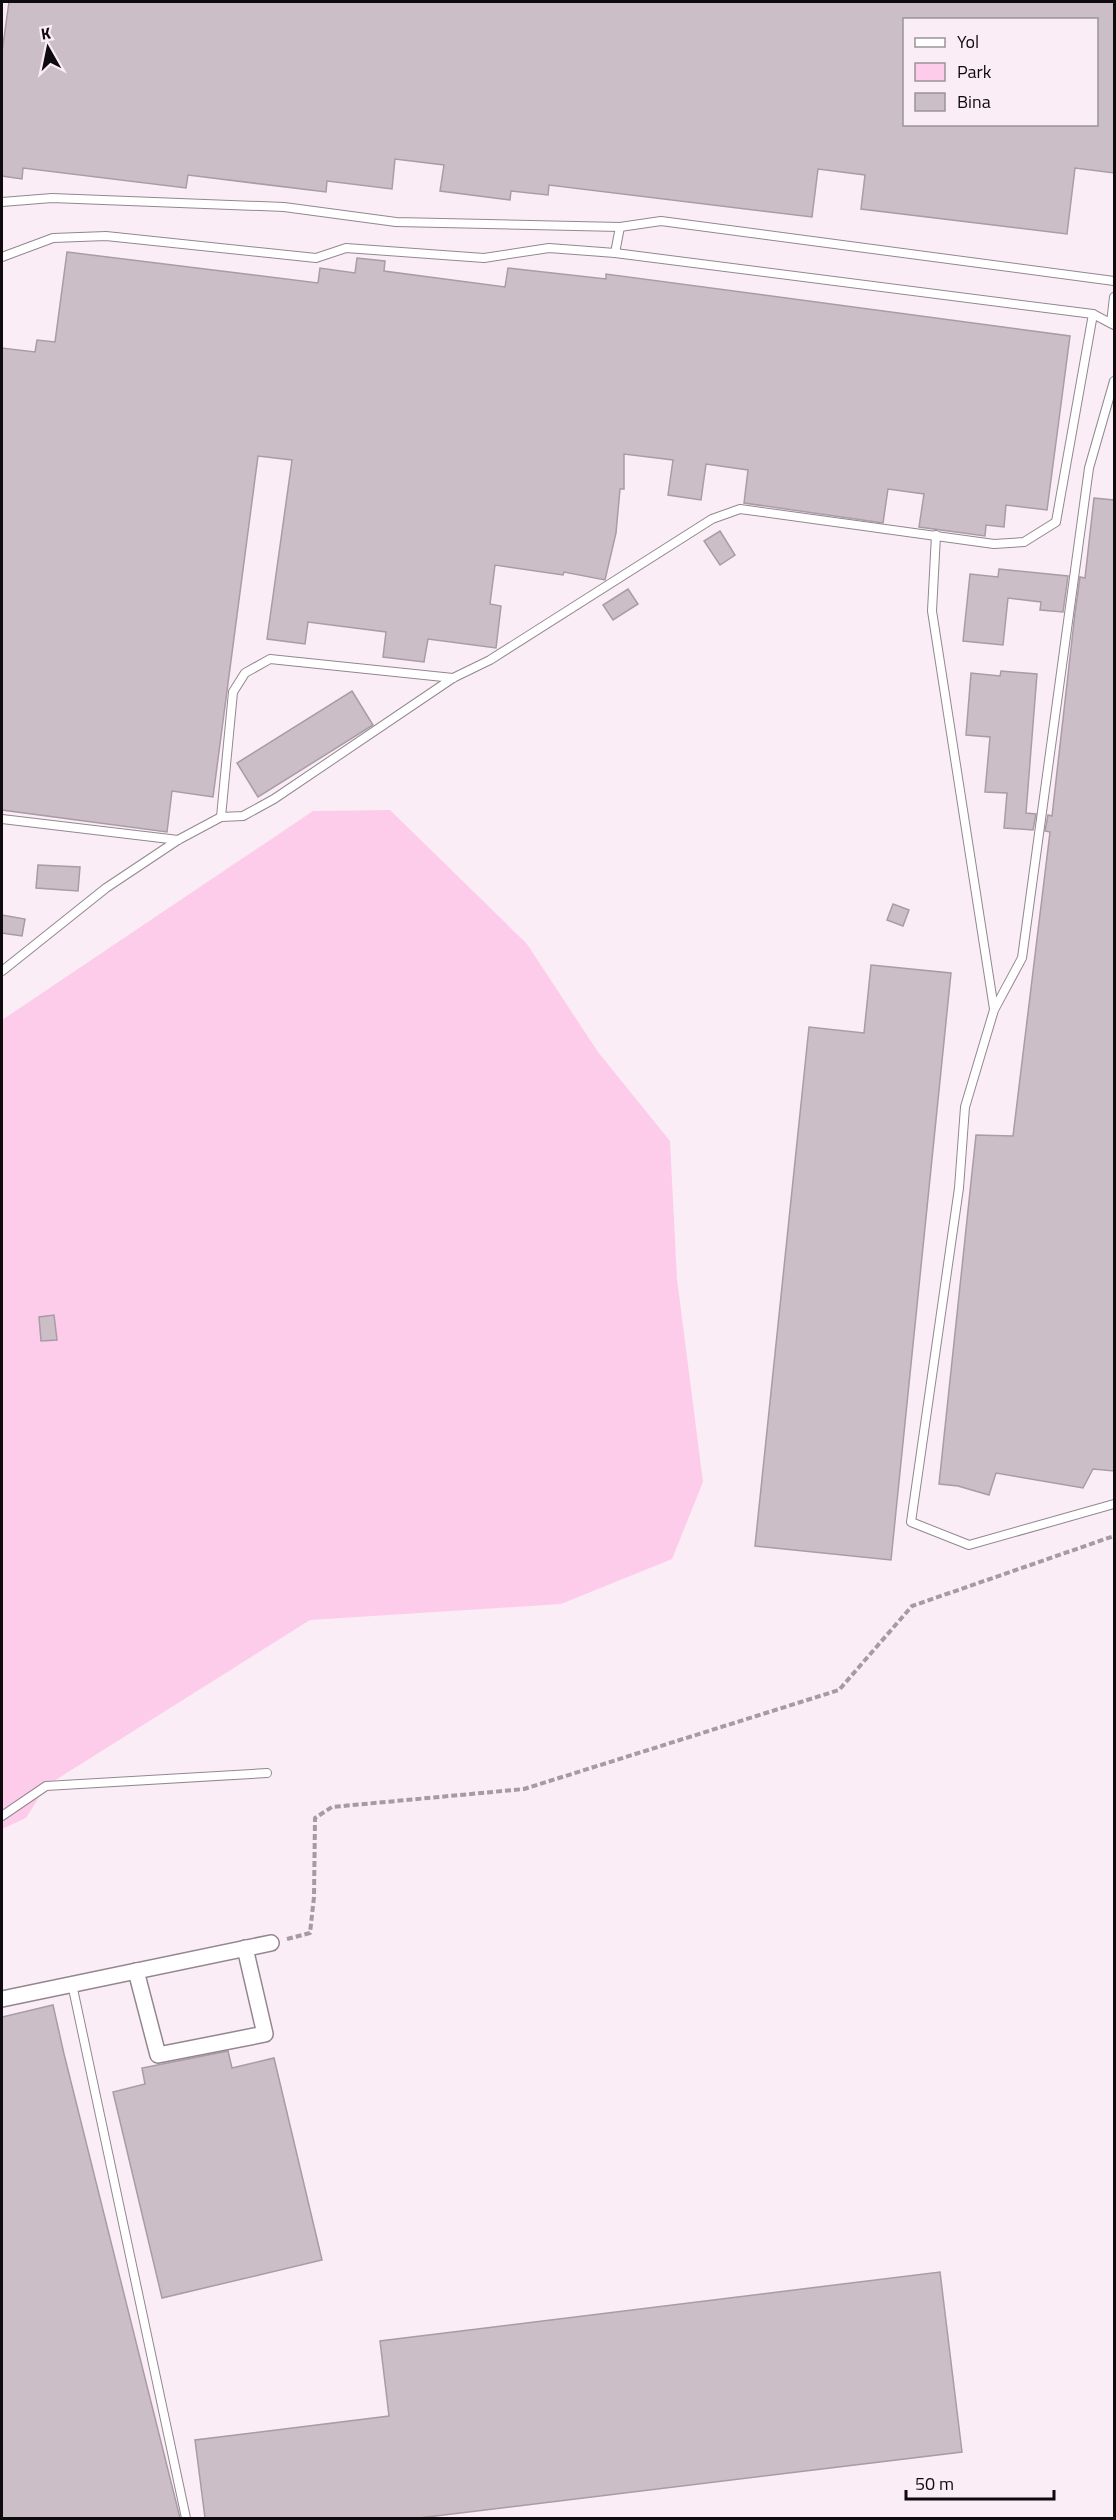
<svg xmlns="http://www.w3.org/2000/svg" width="1116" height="2520" viewBox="0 0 1116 2520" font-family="'Titillium Web',sans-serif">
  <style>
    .green { fill: #fdcceb }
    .building { fill: #cbbec6; stroke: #a99ca4; stroke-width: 1.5; fill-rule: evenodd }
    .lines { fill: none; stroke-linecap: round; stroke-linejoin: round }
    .service-casing { stroke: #93878f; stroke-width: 10 }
    .minor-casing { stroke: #93878f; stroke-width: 18 }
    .path { stroke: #a59ba1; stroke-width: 4; stroke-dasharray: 6 3; stroke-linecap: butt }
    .service { stroke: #fff; stroke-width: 8 }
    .minor { stroke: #fff; stroke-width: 15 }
  </style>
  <rect width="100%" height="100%" fill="#fbedf6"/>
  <path class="green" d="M390,810L527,944L598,1052L670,1141L677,1279L703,1482L672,1559L561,1604L310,1620L46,1786L26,1818L2,1829V1020L313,811Z"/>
  <g class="building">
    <path d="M9,2H1114V173L1075,168L1067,234L861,209L865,175L818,169L812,217L549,185L548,195L511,191L510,200L440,191L444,165L395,159L392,189L327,181L326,192L188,175L186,188L23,168L22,179L2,176V52ZM904,20H1096V124H904Z"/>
    <path d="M67,252L318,283L320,268L355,273L357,258L385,261L384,271L505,287L508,268L606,279V274L1070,336L1047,510L1006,505L1004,527L986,525L985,536L919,527L924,494L888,489L883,523L744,503L748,470L706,464L701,500L668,495L673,460L624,454V489H620L616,533L605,580L564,572L563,575L495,565L490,604L501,606L496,648L428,639L424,662L383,657L386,632L308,622L305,644L267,639L292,460L258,456L213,797L172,791L167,832L2,810V348L35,352L37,340L55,342Z"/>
    <path d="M1094,498L1114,500V1471L1093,1469L1083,1488L996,1473L989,1495L958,1486L939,1484L976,1135L1013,1136L1050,832L1045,831L1048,815L1052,816L1075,613L1080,577L1085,578Z"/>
    <path d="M720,531L735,555L720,565L704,541Z"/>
    <path d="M999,569L1068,576L1063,612L1040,610L1041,602L1008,598L1003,645L963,641L970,574L998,577Z"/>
    <path d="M628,589L638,604L613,620L603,605Z"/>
    <path d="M1001,671L1037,674L1026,813L1036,814L1033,830L1004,828L1007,793L985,792L990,737L966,735L971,673L1000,676Z"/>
    <path d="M352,691L373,725L258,797L237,763Z"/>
    <path d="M38,865L80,867L78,891L36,888Z"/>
    <path d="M893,904L909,910L903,926L887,920Z"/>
    <path d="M2,915L25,919L22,936L2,933Z"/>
    <path d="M871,965L951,973L891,1560L755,1546L809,1027L864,1033Z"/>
    <path d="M54,1315L57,1340L41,1341L39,1317Z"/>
    <path d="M53,2005L64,2054L180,2518H2V2017Z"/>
    <path d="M228,2051L232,2068L274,2058L322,2260L162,2298L113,2092L145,2084L142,2068Z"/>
    <path d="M940,2272L962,2452L419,2518H205L195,2440L389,2416L380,2341Z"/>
  </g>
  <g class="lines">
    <defs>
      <g id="service">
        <path d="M2,202L52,198L284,207L396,222L620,227L661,221L1114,281"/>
        <path d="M615,253L620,227"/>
        <path d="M2,257L53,238L106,236L316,258L346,248L484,258L549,248L615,253L1093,314L1114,325"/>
        <path d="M1111,323L1114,297"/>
        <path d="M1114,381L1089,468L1022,958L994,1010L965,1107L959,1188L911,1522L969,1545L1114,1504"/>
        <path d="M936,535L932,611L994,1009"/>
        <path d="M221,817L233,692L245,673L270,659L453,678"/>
        <path d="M2,819L178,840"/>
        <path d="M2,971L106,888L178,840L221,817L243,816L274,799L453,678L490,660L712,519L740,509L994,544L1024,542L1056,522L1093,314"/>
        <path d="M2,1816L46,1786L267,1773"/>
        <path d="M72,1984L186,2518"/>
      </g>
      <g id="minor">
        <path d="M136,1971L158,2055L265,2034L245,1948"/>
        <path d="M2,1999L271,1943"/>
      </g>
    </defs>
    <use href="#service" class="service-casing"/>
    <use href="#minor" class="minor-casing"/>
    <path class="path" d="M287,1939L310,1933L314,1897L315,1818L332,1807L524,1789L839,1690L912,1606L1114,1536"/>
    <use href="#service" class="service"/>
    <use href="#minor" class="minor"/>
  </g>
  <rect width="1116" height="2520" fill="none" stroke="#0e0a0d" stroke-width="6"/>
  <rect x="903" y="18" width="195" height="108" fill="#fbedf6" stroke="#9c9299" stroke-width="1.5"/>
  <rect x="915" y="38" width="30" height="9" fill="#ffffff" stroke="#9c9299" stroke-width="1.5"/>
  <text x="957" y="48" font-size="18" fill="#0e0a0d">Yol</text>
  <rect x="915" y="63" width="30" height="18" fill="#fdcceb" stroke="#9c9299" stroke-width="1.5"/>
  <text x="957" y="78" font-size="18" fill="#0e0a0d">Park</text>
  <rect x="915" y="93" width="30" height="18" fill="#cbbec6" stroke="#9c9299" stroke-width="1.5"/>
  <text x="957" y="108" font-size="18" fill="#0e0a0d">Bina</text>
  <g transform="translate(48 48) rotate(351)" stroke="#fbedf6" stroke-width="4.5" paint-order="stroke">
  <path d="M0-4.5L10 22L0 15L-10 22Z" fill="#0e0a0d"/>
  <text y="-9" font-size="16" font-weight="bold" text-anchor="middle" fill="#0e0a0d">K</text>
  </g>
  <path d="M906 2490v9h148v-9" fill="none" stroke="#0e0a0d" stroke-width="3"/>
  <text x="915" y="2490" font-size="18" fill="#0e0a0d" stroke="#fbedf6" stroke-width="4.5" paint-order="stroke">50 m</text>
</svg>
